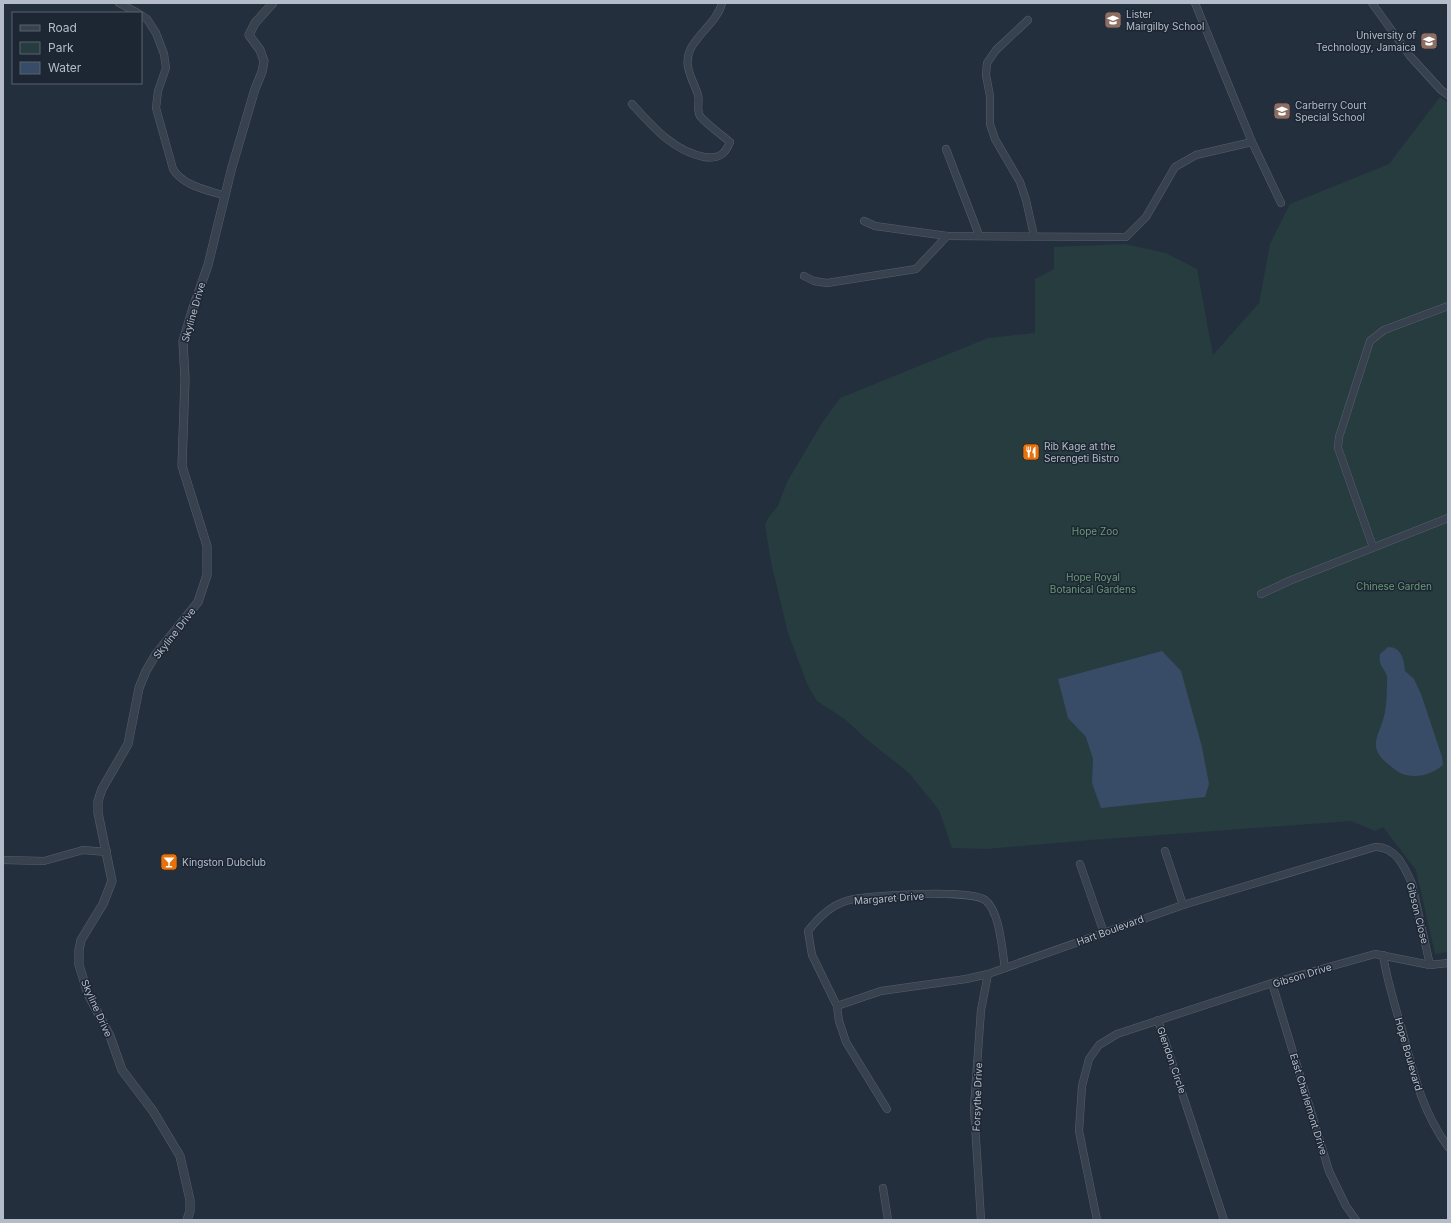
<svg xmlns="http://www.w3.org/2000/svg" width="1451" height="1223" viewBox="0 0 1451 1223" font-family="Inter,sans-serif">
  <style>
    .green { fill: #263c3f }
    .water { fill: #394c67 }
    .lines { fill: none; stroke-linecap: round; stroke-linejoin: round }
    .minor-casing { stroke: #565f6c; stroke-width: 8 }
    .tertiary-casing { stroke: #565f6c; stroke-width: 9 }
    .minor { stroke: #38414e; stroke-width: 7 }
    .tertiary { stroke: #38414e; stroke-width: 8 }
    .labels { text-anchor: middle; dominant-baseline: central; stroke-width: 3; stroke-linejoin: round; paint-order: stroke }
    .poi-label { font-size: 10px; fill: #b4bcc9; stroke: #1d2633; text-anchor: start }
    .street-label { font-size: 10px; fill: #b4bcc9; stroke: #1d2633 }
    .park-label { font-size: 10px; fill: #6b9a76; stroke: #1d2633 }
  </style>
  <rect width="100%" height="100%" fill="#242f3e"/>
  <path class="green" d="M1440,97L1448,103V952L1435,954L1416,870L1383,827L1375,831L1351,821L1091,840L987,849L952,848L939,810L909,773L865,738L846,720L817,701L808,686L788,633L771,562L765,525L768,518L778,506L787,482L822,423L840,398L988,338L1035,333V279L1054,269V247L1125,244L1166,253L1197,269L1213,355L1259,303L1270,244L1290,204L1389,164Z"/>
  <g class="water">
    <path d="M1388,647C1402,647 1404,660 1405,671L1414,679L1421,694L1442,757L1443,765C1432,774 1420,778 1406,775C1400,774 1393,768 1388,764C1365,745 1381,735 1385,712C1387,701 1387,688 1387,676C1383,666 1378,665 1380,654Z"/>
    <path d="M1162,651L1181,671L1202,747L1209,784L1205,797L1101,808L1092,783L1093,759L1086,737L1068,718L1058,679Z"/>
  </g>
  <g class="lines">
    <defs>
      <g id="minor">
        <path d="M119,3L138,13"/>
        <path d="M1195,3L1252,142L1281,203"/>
        <path d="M1372,3L1410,56L1441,90L1448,95"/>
        <path d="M141,15L147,19L156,33L164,54L166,68L158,91L156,108L173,169C183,186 208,190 225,196"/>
        <path d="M1028,20L996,50L987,63L986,75L990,96V124L995,139L1020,182L1026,200L1034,236"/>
        <path d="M632,104C652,126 673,151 704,157C718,159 725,155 730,142C723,136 704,122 700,116C696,109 700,102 698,95C693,79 682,65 691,48C700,32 718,20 722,3"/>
        <path d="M946,149L979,235"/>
        <path d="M864,221L875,226L947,236L1126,237L1146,217L1175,167L1196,155L1252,142"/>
        <path d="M804,276L814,281L827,283L916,269L947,236"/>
        <path d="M1373,547L1338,448L1339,437L1370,341L1384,330L1448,306"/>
        <path d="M1261,594L1289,581L1448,518"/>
        <path d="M1165,851L1183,905"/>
        <path d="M3,860L44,861L83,850L107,852"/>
        <path d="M1080,864L1104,933"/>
        <path d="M1383,955C1387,981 1395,1005 1402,1030C1414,1074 1421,1109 1448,1147"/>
        <path d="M1272,983L1329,1171L1346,1206L1356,1220"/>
        <path d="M837,1006L881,991L966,979L988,974L1183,905L1375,847C1396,846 1405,868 1412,884L1430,965"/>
        <path d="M1158,1020L1224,1220"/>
        <path d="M887,1109L846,1042L839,1021L837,1006L812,955L808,931C818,918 830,906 846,901C864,895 970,889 985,900C1000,911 1002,950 1005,968"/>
        <path d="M883,1188L888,1220"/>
        <path d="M981,1220L974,1108L981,1010L988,974"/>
        <path d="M1097,1220L1079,1131L1082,1086L1089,1059L1099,1045L1117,1034L1272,983L1375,954L1430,965L1448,963"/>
      </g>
      <path id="tertiary" d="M187,1220L190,1211V1200L180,1156L153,1111L122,1070L110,1036L88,994L79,965V950L81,940L103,904L112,881L98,813V801L102,789L128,744L139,688L146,671L156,654L198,602L207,575V546L182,466L185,379L183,341L192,311L208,265L232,167L255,89L262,72L264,61L260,50L249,35L255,23L273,3"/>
    </defs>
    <use href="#minor" class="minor-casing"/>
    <use href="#tertiary" class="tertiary-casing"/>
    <use href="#minor" class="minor"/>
    <use href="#tertiary" class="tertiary"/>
  </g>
  <defs>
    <symbol id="school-square" viewBox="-11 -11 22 22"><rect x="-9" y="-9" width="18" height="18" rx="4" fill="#8d6e63" stroke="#1d2633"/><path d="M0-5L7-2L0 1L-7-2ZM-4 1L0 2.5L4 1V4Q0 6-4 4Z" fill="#fff"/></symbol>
    <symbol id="university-square" viewBox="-11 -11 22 22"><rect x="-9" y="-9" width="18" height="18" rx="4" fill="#8d6e63" stroke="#1d2633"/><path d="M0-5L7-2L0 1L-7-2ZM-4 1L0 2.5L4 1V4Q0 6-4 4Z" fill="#fff"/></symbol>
    <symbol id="restaurant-square" viewBox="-11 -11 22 22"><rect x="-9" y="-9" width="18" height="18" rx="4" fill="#e8710a" stroke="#1d2633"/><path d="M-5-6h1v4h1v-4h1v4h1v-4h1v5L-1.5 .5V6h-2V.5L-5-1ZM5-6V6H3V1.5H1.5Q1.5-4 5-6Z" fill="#fff"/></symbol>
    <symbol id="bar-square" viewBox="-11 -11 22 22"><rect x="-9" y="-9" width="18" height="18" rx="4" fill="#e8710a" stroke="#1d2633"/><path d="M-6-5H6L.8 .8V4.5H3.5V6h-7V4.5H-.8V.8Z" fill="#fff"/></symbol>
  </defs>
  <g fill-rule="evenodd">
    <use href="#school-square" x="1103" y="10" width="20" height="20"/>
    <use href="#university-square" x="1419" y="31" width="20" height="20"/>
    <use href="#school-square" x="1272" y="101" width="20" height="20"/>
    <use href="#restaurant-square" x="1021" y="442" width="20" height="20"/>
    <use href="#bar-square" x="159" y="852" width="20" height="20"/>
  </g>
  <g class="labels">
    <g class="poi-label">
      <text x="1126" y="14">Lister<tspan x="1126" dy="12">Mairgilby School</tspan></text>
      <text x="1416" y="35" text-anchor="end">University of<tspan x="1416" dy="12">Technology, Jamaica</tspan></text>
      <text x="1295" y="105">Carberry Court<tspan x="1295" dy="12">Special School</tspan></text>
      <text x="1044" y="446">Rib Kage at the<tspan x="1044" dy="12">Serengeti Bistro</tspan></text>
      <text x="182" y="862">Kingston Dubclub</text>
    </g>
    <g class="street-label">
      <text transform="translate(193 312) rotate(-74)">Skyline Drive</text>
      <text transform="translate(174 633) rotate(-52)">Skyline Drive</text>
      <text transform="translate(889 898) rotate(-4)">Margaret Drive</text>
      <text transform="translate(1418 913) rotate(76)">Gibson Close</text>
      <text transform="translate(1110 930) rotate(-20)">Hart Boulevard</text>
      <text transform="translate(1302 975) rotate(-17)">Gibson Drive</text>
      <text transform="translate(97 1008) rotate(66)">Skyline Drive</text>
      <text transform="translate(1409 1054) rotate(74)">Hope Boulevard</text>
      <text transform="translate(1172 1060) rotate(71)">Glendon Circle</text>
      <text transform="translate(977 1097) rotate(-88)">Forsythe Drive</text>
      <text transform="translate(1309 1104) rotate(73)">East Charlemont Drive</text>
    </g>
    <g class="park-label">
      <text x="1095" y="531">Hope Zoo</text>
      <text x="1093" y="577">Hope Royal<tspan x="1093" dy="12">Botanical Gardens</tspan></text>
      <text x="1394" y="586">Chinese Garden</text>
    </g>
  </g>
  <rect width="1451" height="1223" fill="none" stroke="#b4bcc9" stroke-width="8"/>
  <rect x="12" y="12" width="130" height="72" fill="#1d2633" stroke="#59626f"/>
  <rect x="20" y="25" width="20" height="6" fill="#38414e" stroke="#59626f"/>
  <text x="48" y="32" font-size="12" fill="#b4bcc9">Road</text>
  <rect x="20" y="42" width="20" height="12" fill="#263c3f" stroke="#59626f"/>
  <text x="48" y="52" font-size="12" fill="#b4bcc9">Park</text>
  <rect x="20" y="62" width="20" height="12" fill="#394c67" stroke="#59626f"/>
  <text x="48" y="72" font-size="12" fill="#b4bcc9">Water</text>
</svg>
